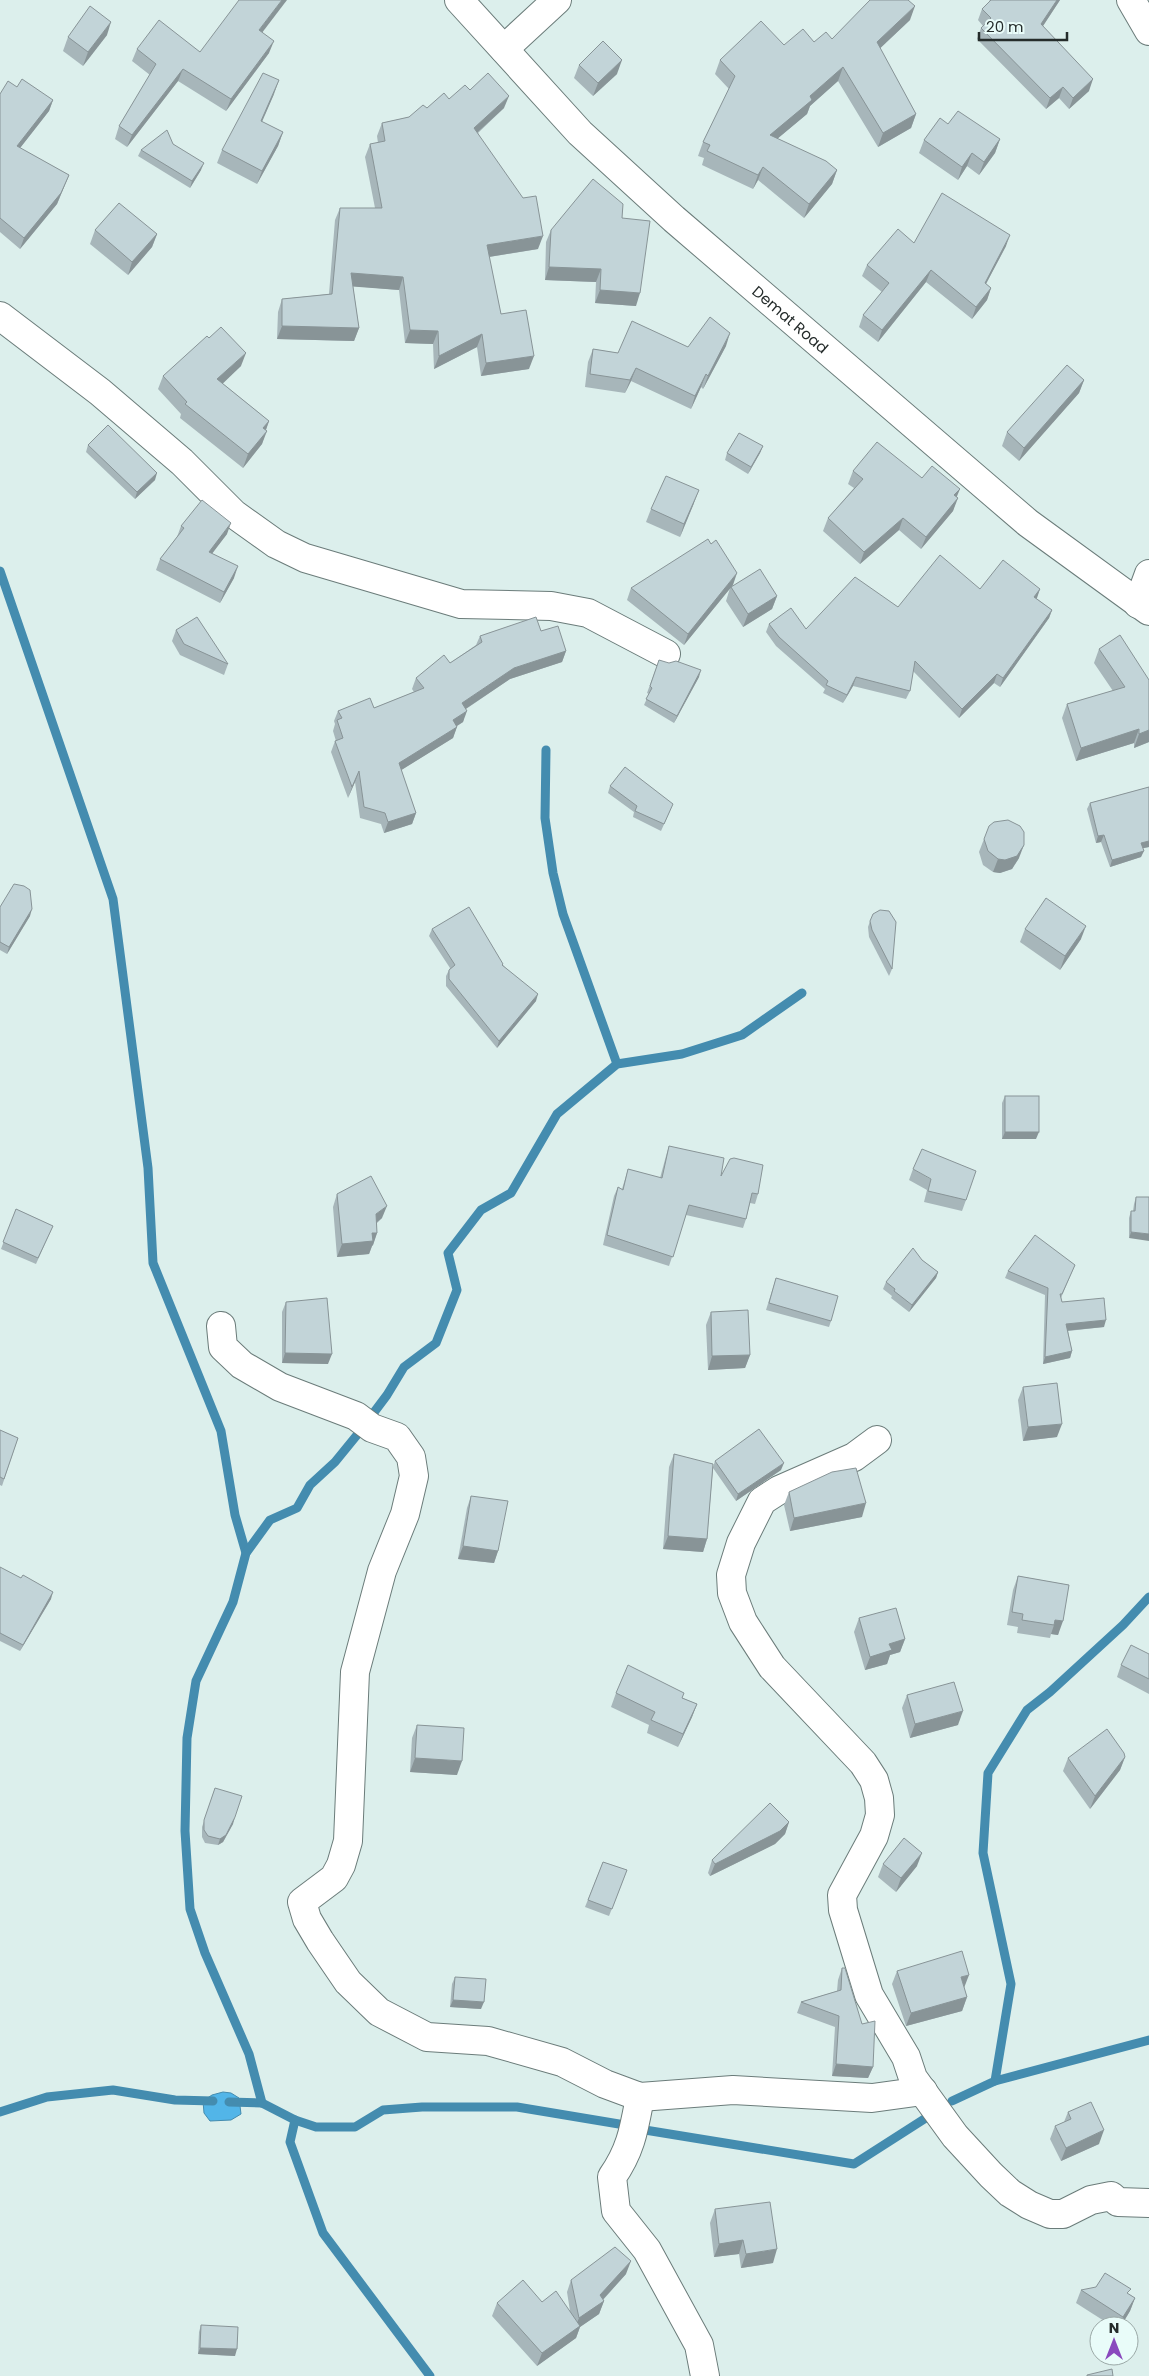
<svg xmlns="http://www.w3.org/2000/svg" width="1149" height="2376" viewBox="0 0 1149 2376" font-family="Poppins,sans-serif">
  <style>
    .water { fill: #52b5e8; stroke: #448caf }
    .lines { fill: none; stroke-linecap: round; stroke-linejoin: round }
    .stream { stroke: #448caf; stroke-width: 9 }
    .minor-casing { stroke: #6b7c7a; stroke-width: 30 }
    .minor { stroke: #fff; stroke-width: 28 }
    .wall { fill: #a7b6ba }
    .shaded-wall { fill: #889497 }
    .building { fill: #c2d4d8; stroke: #889497 }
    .labels { text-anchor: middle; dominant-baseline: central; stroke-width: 4; stroke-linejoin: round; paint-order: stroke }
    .street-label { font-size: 15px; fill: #252c2b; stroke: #e9fcf9 }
  </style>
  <rect width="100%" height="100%" fill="#dcefec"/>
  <path class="water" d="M223,2092L231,2093L239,2098L241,2114L231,2120L210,2121L204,2113L203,2101L212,2095Z"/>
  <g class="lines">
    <g class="stream">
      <path d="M0,571L113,899L148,1168L153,1263L221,1431L235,1515L246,1553"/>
      <path d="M546,750L545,818L553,873L563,914L617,1064"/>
      <path d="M995,2081L1149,2040"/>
      <path d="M952,2101L995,2081L1011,1984L983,1853L988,1773L1027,1710L1050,1692L1123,1625L1149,1597"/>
      <path d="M229,2102L262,2103L295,2120L316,2127H355L383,2110L422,2107H517L619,2124"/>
      <path d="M262,2103L249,2054L205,1953L190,1909L185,1831L187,1738L196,1681L233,1602L246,1553L270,1520L297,1508L310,1485L335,1462L357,1435L387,1395L404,1367L436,1343L457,1290L448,1253L481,1210L511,1193L557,1114L617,1064L682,1054L742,1035L802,993"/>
      <path d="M0,2112L47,2097L113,2090L175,2100L213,2101"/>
      <path d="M295,2120L290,2142L323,2233L430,2376"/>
      <path d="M645,2130L854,2164L929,2116"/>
    </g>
    <defs>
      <g id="minor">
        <path id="s1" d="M459,0L580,133L674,219L1028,523L1149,611"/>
        <path d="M1131,0L1149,31"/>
        <path d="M504,49L557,0"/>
        <path d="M0,316L100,392L182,462L234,514L276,544L305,558L461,604L551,606L588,613L666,654"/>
        <path d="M1138,604L1149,574"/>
        <path d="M221,1326L223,1347L242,1365L280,1387L356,1416L372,1428L397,1437L411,1457L414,1476L405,1514L382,1571L355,1672L348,1841L341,1865L334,1878L302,1902L307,1919L320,1941L348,1982L379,2012L427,2037L488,2041L562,2062L605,2084L640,2097L733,2090L872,2098L923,2091"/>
        <path d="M877,1440L854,1457L779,1490L762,1501L741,1543L731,1575L732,1593L743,1622L772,1667L863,1763L874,1780L879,1798L880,1815L874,1836L842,1895L843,1910L869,1995L906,2057L913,2078L955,2136L991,2175L1010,2193L1029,2205L1050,2214H1063L1091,2200L1111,2196L1118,2202L1149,2203"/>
        <path d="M640,2097C634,2129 631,2150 612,2177L616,2211L647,2250L699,2345L705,2376"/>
      </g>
    </defs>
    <use href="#minor" class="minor-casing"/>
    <use href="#minor" class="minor"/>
  </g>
  <g class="wall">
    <path d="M989,0H1060L1043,26L1089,91L1069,109L1059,98L1046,109L977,39L981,28L983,26L978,20L982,9L990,1Z"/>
    <path d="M910,20L880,48L916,114L911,128L878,147L838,81L810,106L807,114L777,139L837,170L832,184L804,218L758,180L753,189L702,165L704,158L698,156L703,142L729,89L715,74L720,60L784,45L814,42L832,39Z"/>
    <path d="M262,32L269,53L226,111L178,81L127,147L115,139L119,126L150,75L132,61L137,49L200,52Z"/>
    <path d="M107,35L83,66L63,51L68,37Z"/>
    <path d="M579,65L617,74L593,96L574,78Z"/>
    <path d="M17,87L53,100L49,111L20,148L69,175L57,204L20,249L0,232V94Z"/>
    <path d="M470,90L504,108L478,133L538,249L489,257L501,314L529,369L481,376L477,347L434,369L433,344L405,343L399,290L353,286L359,328L354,341L277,339L278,312L282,299L329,294L335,220L340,208H375L365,157L370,144L378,143L377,136L382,123L409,117L427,108Z"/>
    <path d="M274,94L262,122L283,132L278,146L257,184L217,163L222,150Z"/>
    <path d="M948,124L1000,139L995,153L979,175L967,166L958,180L919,153L924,140Z"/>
    <path d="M173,144L201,170L190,188L138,156L141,150Z"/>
    <path d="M622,218L636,306L595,303L596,282L545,280L546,242L551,230Z"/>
    <path d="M95,230L157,234L152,247L128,275L90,244Z"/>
    <path d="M914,243L1006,246L986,284L991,288L987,300L972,319L926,282L878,342L859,327L863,315L882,292L862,276L867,265Z"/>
    <path d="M726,346L703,389L701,387L691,409L631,381L625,393L585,387L588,362L593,349L618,353Z"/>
    <path d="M241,366L222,383L269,421L266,430L262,444L243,468L180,418L181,414L158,389L163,376Z"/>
    <path d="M1084,380L1079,393L1019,461L1002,446L1007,432Z"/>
    <path d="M88,445L155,480L135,499L86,452Z"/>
    <path d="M763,446L760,453L748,474L725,460L727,453Z"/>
    <path d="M853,471L922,478L957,497L953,511L921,549L899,530L860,564L823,531L828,518L854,488L848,484Z"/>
    <path d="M694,503L680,537L646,522L651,509Z"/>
    <path d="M181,526L227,534L212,553L234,578L220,603L156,570L160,559L177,537Z"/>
    <path d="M733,585L731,587L777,596L772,609L743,627L726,601L730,588L684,645L627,600L631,588Z"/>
    <path d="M980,589H1040L1036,598L1052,610L1049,618L1000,687L994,683L959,718L913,671L910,691L906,699L853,686L843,703L823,693L825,689L776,646L766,632L769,624L806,629L898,607Z"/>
    <path d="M176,630L228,664L224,675L180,655L172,641Z"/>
    <path d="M541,631L566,651L562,662L510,679L466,709L463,722L457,726L453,738L401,770L416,813L412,824L384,833L381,824L360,818L355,782L348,798L331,752L335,741H336L333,731L335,724L334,721L338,711L374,708L414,692L412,689L416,678L450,663L476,645L480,636Z"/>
    <path d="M1099,649L1149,680V742L1134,748V743L1076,761L1062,718L1067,704L1113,691L1094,663Z"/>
    <path d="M659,660L699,677L674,723L644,705L649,694L647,693Z"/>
    <path d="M610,786L670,811L661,831L633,817L634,812L608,793Z"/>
    <path d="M1149,787V847L1143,848L1141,857L1110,867L1101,842L1096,843L1087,809L1090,803Z"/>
    <path d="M984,839L1019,858L1012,869L1000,873L993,872L983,865L979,852Z"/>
    <path d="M0,907L30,916L7,954L0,950Z"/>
    <path d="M870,921L892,969L889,976L869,937L868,927Z"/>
    <path d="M432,929L503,964V965L536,1001L497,1048L446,986V976L450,968L429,936Z"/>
    <path d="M1025,929L1081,939L1060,970L1020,942Z"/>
    <path d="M1005,1096L1036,1139H1002V1103Z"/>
    <path d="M669,1146L721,1176L758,1194L755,1204L750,1203L746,1219L743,1228L686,1215L669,1266L603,1245L614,1196L618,1187L622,1189L628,1169L660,1178L666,1156Z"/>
    <path d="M913,1169L966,1200L962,1211L924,1202L927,1190L909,1180Z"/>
    <path d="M337,1194L382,1218L377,1223V1233L373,1245L372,1246L369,1254L337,1257L333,1207Z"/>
    <path d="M1136,1197H1149L1129,1238V1218L1131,1211H1133L1134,1204Z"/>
    <path d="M16,1209L53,1226L36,1264L1,1249Z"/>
    <path d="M922,1260L938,1272L936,1278L909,1312L891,1298L892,1296L883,1289L886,1282Z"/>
    <path d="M1075,1265L1061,1298L1062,1302L1104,1327L1068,1331L1072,1351L1070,1358L1043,1364L1045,1295L1005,1278L1008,1271Z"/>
    <path d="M776,1278L831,1321L829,1327L766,1310Z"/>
    <path d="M286,1302L328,1364L282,1363V1312Z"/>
    <path d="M711,1312L750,1355L745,1368L708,1370L706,1325Z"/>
    <path d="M1023,1387L1057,1437L1023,1441L1018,1400Z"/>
    <path d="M0,1430L18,1438L2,1486L0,1485Z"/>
    <path d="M674,1454L713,1467L715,1461L781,1470L736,1501L713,1468L707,1539L703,1552L663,1549L669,1467Z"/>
    <path d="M789,1492L862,1517L790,1531L784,1505Z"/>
    <path d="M471,1496L498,1551L494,1563L458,1559L467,1508Z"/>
    <path d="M0,1567L51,1599L20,1651L0,1641Z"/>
    <path d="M1018,1576L1069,1585L1058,1635L1051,1634L1050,1638L1017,1633L1018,1627L1007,1625L1013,1590Z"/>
    <path d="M859,1618L905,1639L900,1652L890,1655L887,1664L865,1670L854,1632Z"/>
    <path d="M1149,1654V1694L1117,1677L1121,1665Z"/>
    <path d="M616,1693L683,1698L697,1704L692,1717L678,1747L647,1733L649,1725L611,1707Z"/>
    <path d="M907,1695L958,1725L910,1738L902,1708Z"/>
    <path d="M417,1725L457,1775L410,1772L412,1738Z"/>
    <path d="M1125,1757L1120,1770L1090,1809L1063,1771L1068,1758Z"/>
    <path d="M215,1788L233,1824L223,1842L218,1845L205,1843L202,1837V1827Z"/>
    <path d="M789,1822L785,1834L775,1844L710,1876L708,1873L712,1860Z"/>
    <path d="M603,1862L627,1870L609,1916L585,1907Z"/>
    <path d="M883,1864L917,1866L896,1892L878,1877Z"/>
    <path d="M842,1968L873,2067L868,2078L832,2076L835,2027L797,2013L801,2002L837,1991L838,1980Z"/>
    <path d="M897,1971L964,1988L967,1997L962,2011L906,2026L892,1984Z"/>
    <path d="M455,1977L481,2009L450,2007L452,1984Z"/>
    <path d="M1068,2112L1099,2144L1061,2161L1050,2139L1055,2126L1064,2122Z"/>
    <path d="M715,2209L773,2263L741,2268L739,2254L714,2257L710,2223Z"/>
    <path d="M626,2274L603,2300L604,2301L599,2314L580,2327L576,2338L537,2366L492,2316L497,2303L542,2302L570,2311L567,2292L571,2280Z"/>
    <path d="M1081,2290L1129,2294L1135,2298L1130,2311L1121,2326H1112L1076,2303Z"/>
    <path d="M201,2325L235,2356L198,2354L199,2332Z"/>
  </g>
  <g class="shaded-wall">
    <path d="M282,0H287L255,42L259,30Z"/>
    <path d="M1057,0H1060L1037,35L1041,24Z"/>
    <path d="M915,6L910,20L872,56L877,42Z"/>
    <path d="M111,22L107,35L83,66L88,52Z"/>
    <path d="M274,41L269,53L226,111L231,99Z"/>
    <path d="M622,60L617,74L593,96L598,83Z"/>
    <path d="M843,67L838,81L810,106L807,114L765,149L770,135L810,96Z"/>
    <path d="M183,69L178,81L127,147L132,135Z"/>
    <path d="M1093,79L1089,91L1069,109L1073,98Z"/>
    <path d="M279,80L274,94L256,135L261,121Z"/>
    <path d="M1063,87L1059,98L1046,109L1050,98Z"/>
    <path d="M509,96L504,108L469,140L474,128Z"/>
    <path d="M53,100L49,111L13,157L17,146Z"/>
    <path d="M916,114L911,128L878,147L883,133Z"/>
    <path d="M283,132L278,146L257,184L262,171Z"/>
    <path d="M1000,139L995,153L979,175L984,162Z"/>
    <path d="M972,153L967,166L958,180L962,167Z"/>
    <path d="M204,163L201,170L190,188L192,181Z"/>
    <path d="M763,167L758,180L753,189L758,175Z"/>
    <path d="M837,170L832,184L804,218L809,204Z"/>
    <path d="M69,175L57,204L20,249L24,238Z"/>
    <path d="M157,234L152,247L128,275L132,262Z"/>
    <path d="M1010,235L1006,246L980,295L985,283Z"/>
    <path d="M543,236L538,249L482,258L487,245Z"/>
    <path d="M549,267L601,269L596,282L545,280Z"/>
    <path d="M931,270L926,282L878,342L882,330Z"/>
    <path d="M351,273L403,277L399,290L346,286Z"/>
    <path d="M991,288L987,300L972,319L976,307Z"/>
    <path d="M600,290L640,293L636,306L595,303Z"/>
    <path d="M282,326L359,328L354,341L277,339Z"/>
    <path d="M410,330L438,331L433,344L405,343Z"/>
    <path d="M730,333L726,346L703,389L708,376Z"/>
    <path d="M482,334L477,347L434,369L439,356Z"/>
    <path d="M246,353L241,366L213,393L217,379Z"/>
    <path d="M534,356L529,369L481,376L486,363Z"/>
    <path d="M636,368L631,381L625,393L630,380Z"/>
    <path d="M706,374L701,387L691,409L695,396Z"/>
    <path d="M1084,380L1079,393L1019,461L1024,448Z"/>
    <path d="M269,421L264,435L263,428Z"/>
    <path d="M267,431L262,444L243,468L248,454Z"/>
    <path d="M763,446L760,453L748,474L751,467Z"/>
    <path d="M157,473L155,480L135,499L137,492Z"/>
    <path d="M960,489L955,501L958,498L953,511L921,549L926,537L954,495Z"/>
    <path d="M699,490L694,503L680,537L684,524Z"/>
    <path d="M903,518L899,530L860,564L864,552Z"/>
    <path d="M231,523L227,534L205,563L209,552Z"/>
    <path d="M238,566L234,578L220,603L224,592Z"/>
    <path d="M737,573L733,585L684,645L688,634Z"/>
    <path d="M1040,589L1037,598L1031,606L1034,597Z"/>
    <path d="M777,596L772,609L743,627L748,614Z"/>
    <path d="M1052,610L1049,618L1000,687L1003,678Z"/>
    <path d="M566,651L562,662L510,679L458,714L462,703L514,668Z"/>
    <path d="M701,670L699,677L674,723L677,716Z"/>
    <path d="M997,674L994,683L959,718L962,709Z"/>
    <path d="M856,677L853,686L843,703Z"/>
    <path d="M467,711L463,722L449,731L453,720Z"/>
    <path d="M457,727L453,738L395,774L399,763Z"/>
    <path d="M1139,729L1134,743L1076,761L1081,748Z"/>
    <path d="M1149,730V742L1134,748L1139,734Z"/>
    <path d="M359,771L355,782L348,798L352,787Z"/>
    <path d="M416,813L412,824L384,833L388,822Z"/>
    <path d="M1104,835L1101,842L1096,843L1098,836Z"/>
    <path d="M1149,841V847L1139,849L1141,843Z"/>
    <path d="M1024,845L1019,858L1012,869L1000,873L993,872L998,859Z"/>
    <path d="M1144,851L1141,857L1110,867L1112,860Z"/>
    <path d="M32,909L30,916L7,954L9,947Z"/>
    <path d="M1086,926L1081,939L1060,970L1065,956Z"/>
    <path d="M538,994L536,1001L497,1048L499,1041Z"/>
    <path d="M1005,1132H1039L1036,1139H1002Z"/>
    <path d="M387,1206L382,1218L371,1227L376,1214Z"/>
    <path d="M1131,1232L1149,1234V1241L1129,1238Z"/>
    <path d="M372,1233H377L373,1245L372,1246L369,1254L337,1257L342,1244Z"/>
    <path d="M938,1272L936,1278L909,1312L912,1305Z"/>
    <path d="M1106,1320L1104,1327L1064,1331L1066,1324Z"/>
    <path d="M1072,1351L1070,1358L1043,1364L1045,1357Z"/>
    <path d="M285,1353L332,1354L328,1364L282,1363Z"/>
    <path d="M750,1355L745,1368L708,1370L712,1356Z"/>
    <path d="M1062,1424L1057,1437L1023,1441L1028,1427Z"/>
    <path d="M784,1463L781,1470L736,1501L738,1494Z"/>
    <path d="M866,1503L862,1517L790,1531L794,1518Z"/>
    <path d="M668,1536L707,1539L703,1552L663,1549Z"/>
    <path d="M463,1546L498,1551L494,1563L458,1559Z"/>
    <path d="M53,1592L51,1599L20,1651L23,1645Z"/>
    <path d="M1055,1620L1063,1621L1058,1635L1051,1634L1054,1625Z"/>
    <path d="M905,1639L900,1652L890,1655L887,1664L865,1670L870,1657L889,1644Z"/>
    <path d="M697,1704L692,1717L678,1747L683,1734Z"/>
    <path d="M963,1711L958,1725L910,1738L915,1724Z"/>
    <path d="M1125,1757L1120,1770L1090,1809L1095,1796Z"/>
    <path d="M415,1758L462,1761L457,1775L410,1772Z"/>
    <path d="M235,1817L233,1824L223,1842L218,1845L220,1839Z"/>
    <path d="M789,1822L785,1834L775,1844L710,1876L715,1864Z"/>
    <path d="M922,1853L917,1866L896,1892L901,1878Z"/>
    <path d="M969,1975L964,1988L961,1977Z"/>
    <path d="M967,1997L962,2011L906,2026L911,2013Z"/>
    <path d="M453,2000L484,2002L481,2009L450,2007Z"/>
    <path d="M836,2064L873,2067L868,2078L832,2076Z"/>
    <path d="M1104,2130L1099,2144L1061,2161L1066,2148Z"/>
    <path d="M743,2240L739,2254L714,2257L719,2244Z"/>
    <path d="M777,2249L773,2263L741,2268L746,2254Z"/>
    <path d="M631,2261L626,2274L597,2306L604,2301L599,2314L580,2327L576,2338L537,2366L542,2353L574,2330L579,2318Z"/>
    <path d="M1135,2298L1130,2311L1121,2326H1120L1123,2317Z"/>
    <path d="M200,2348L237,2349L235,2356L198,2354Z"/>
  </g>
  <g class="building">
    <path d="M239,0H282L259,30L274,41L231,99L183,69L132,135L119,126L156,64L137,49L159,20L200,52Z"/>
    <path d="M870,0H908L915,6L877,42L916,114L883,133L843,67L810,96L812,100L770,135L826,161L837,170L809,204L763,167L758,175L707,151L710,145L703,142L735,76L720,60L761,21L784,45L803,29L814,42L826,32L832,39Z"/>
    <path d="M991,0H1057L1041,24L1093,79L1073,98L1063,87L1050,98L981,28L991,18L982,9Z"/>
    <path d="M90,6L111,22L88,52L68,37Z"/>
    <path d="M603,41L622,60L598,83L579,65Z"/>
    <path d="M263,73L279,80L261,121L283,132L262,171L222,150Z"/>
    <path d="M488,73L509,96L474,128L523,198L536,196L543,236L487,245L501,314L526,310L534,356L486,363L482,334L439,356L438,331L410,330L403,277L351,273L359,328L282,326V299L332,294L340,208H382L370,144L385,141L382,123L409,117L423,105L427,108L444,93L449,99L465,85L470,90Z"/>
    <path d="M22,79L53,100L17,146L69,175L61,193L24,238L0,218V94L8,81L17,87Z"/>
    <path d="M958,111L1000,139L984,162L972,153L962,167L924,140L940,118L948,124Z"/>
    <path d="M167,130L173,144L204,163L192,181L141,150Z"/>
    <path d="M593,179L623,204L622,218L650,221L640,293L600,290L601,269L549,267L551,230Z"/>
    <path d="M942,193L1010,235L985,283L991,288L976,307L931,270L882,330L863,315L889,283L867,265L898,229L914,243Z"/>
    <path d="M119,203L157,234L132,262L95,230Z"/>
    <path d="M710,317L730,333L708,376L706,374L695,396L636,368L630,380L590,374L593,349L618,353L632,321L688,347Z"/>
    <path d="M221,327L246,353L217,379L269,421L263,428L267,431L248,454L185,404L187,402L163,376L207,336L209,338Z"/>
    <path d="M1067,365L1084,380L1024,448L1007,432Z"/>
    <path d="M108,425L157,473L137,492L88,445Z"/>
    <path d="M739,433L763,446L751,467L727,453Z"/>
    <path d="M877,442L922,478L932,466L960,489L954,495L958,498L926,537L903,518L864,552L828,518L863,479L853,471Z"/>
    <path d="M666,476L699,490L684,524L651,509Z"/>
    <path d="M202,500L231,523L209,552L238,566L224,592L160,559L184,528L181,526Z"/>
    <path d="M708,539L711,544L716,540L737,573L688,634L631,588Z"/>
    <path d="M940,555L980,589L1003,560L1040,589L1034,597L1052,610L1003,678L997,674L962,709L915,661L910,691L856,677L847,695L826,685L828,681L779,637L769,624L791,608L806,629L855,577L898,607Z"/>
    <path d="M760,569L777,596L748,614L731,587Z"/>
    <path d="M197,617L228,664L184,644L176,630Z"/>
    <path d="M536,617L541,631L558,626L566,651L514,668L462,703L467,711L453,720L457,727L399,763L416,813L388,822L385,813L364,807L359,771L352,787L335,741L343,738L337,720L342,718L338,711L370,698L374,708L424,688L416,678L444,655L450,663L482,642L480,636Z"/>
    <path d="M1120,635L1149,680V730L1139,734V729L1081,748L1067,704L1125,687L1099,649Z"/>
    <path d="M659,660L669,663L676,661L701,670L677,716L646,699L652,688L650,686Z"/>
    <path d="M625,767L673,804L664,824L635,811L637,806L610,786Z"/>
    <path d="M1149,787V841L1141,843L1144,851L1112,860L1104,835L1098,836L1090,803Z"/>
    <path d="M1008,820L1020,826L1024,832V845L1017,856L1005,860L998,859L988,851L984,839L989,826L994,822Z"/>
    <path d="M14,884L24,886L30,890L32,909L9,947L0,942V907Z"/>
    <path d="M1046,898L1086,926L1065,956L1025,929Z"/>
    <path d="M469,907L503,964L502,965L538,994L499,1041L449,979V970L455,965L432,929Z"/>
    <path d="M880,910L889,911L896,922L892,969L872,930L870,921L873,914Z"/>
    <rect x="1005" y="1096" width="34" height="36"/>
    <path d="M669,1146L724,1158L721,1176L730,1159L734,1158L763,1165L758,1194L752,1193L746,1219L689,1205L673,1257L607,1235L618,1187L623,1190L628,1169L662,1178Z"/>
    <path d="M922,1149L976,1171L966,1200L928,1191L931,1179L913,1169Z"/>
    <path d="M371,1176L387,1206L376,1214L377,1233H372L373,1241L342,1244L337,1194Z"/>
    <path d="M1136,1197H1149V1234L1131,1232V1211H1135Z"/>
    <path d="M16,1209L53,1226L38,1258L3,1242Z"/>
    <path d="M1035,1235L1075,1265L1062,1294H1060L1062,1302L1104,1298L1106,1320L1066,1324L1072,1351L1045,1357L1048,1288L1008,1271Z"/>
    <path d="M913,1248L922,1260L938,1272L912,1305L894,1291L895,1289L886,1282Z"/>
    <path d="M776,1278L838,1296L831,1321L769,1303Z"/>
    <path d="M327,1298L332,1354L285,1353L286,1302Z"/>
    <path d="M748,1310L750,1355L712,1356L711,1312Z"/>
    <path d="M1057,1383L1062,1424L1028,1427L1023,1387Z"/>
    <path d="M759,1429L784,1463L738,1494L715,1461Z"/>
    <path d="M0,1430L18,1438L4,1479L0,1477Z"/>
    <path d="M674,1454L713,1464L707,1539L668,1536Z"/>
    <path d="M856,1468L866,1503L794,1518L789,1492L832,1472Z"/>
    <path d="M471,1496L508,1501L498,1551L463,1546Z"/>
    <path d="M0,1567L21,1578L23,1575L53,1592L23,1645L0,1633Z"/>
    <path d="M1018,1576L1069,1585L1063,1621L1055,1620L1054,1625L1022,1620L1023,1614L1012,1612Z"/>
    <path d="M896,1608L905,1639L889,1644L892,1650L870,1657L859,1618Z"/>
    <path d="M1131,1645L1149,1654V1679L1121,1665Z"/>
    <path d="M628,1665L684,1693L682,1698L697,1704L683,1734L651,1720L655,1712L616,1693Z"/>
    <path d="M954,1682L963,1711L915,1724L907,1695Z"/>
    <path d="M417,1725L464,1728L462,1761L415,1758Z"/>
    <path d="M1107,1729L1124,1753L1125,1757L1095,1796L1068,1758Z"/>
    <path d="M215,1788L242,1796L235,1817L226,1835L220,1839L208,1836L204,1830V1820Z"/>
    <path d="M770,1803L789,1822L780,1831L715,1864L712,1860Z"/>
    <path d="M904,1838L922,1853L901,1878L883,1864Z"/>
    <path d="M603,1862L627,1870L612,1909L588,1900Z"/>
    <path d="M962,1951L969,1975L961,1977L967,1997L911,2013L897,1971Z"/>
    <path d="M842,1968H845L862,2024L875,2021L873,2067L836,2064L839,2016L801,2002L841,1990Z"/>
    <path d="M455,1977L486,1979L484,2002L453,2000Z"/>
    <path d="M1091,2102L1104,2130L1066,2148L1055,2126L1071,2119L1068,2112Z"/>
    <path d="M770,2202L777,2249L746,2254L743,2240L719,2244L715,2209Z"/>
    <path d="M615,2247L631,2261L600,2295L604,2301L579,2318L571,2280Z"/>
    <path d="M1105,2273L1131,2289L1127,2293L1135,2298L1123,2317L1081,2290L1096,2287Z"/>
    <path d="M523,2280L542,2302L556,2291L580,2326L542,2353L497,2303Z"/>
    <path d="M201,2325L238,2327L237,2349L200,2348Z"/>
    <path d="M1112,2369L1113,2376H1087V2375Z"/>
  </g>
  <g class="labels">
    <g class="street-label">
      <text stroke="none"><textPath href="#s1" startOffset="461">Demat Road</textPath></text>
    </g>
  </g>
  <g transform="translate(1114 2341)"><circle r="24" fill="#e9fcf9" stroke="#9ba9a7"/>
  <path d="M0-4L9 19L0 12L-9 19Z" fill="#8a49be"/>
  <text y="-8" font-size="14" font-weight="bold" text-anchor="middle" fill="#252c2b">N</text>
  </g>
  <path d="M979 32v8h88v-8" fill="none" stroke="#252c2b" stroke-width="2.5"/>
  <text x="986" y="32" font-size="15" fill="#252c2b" stroke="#e9fcf9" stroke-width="4" paint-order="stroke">20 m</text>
</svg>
